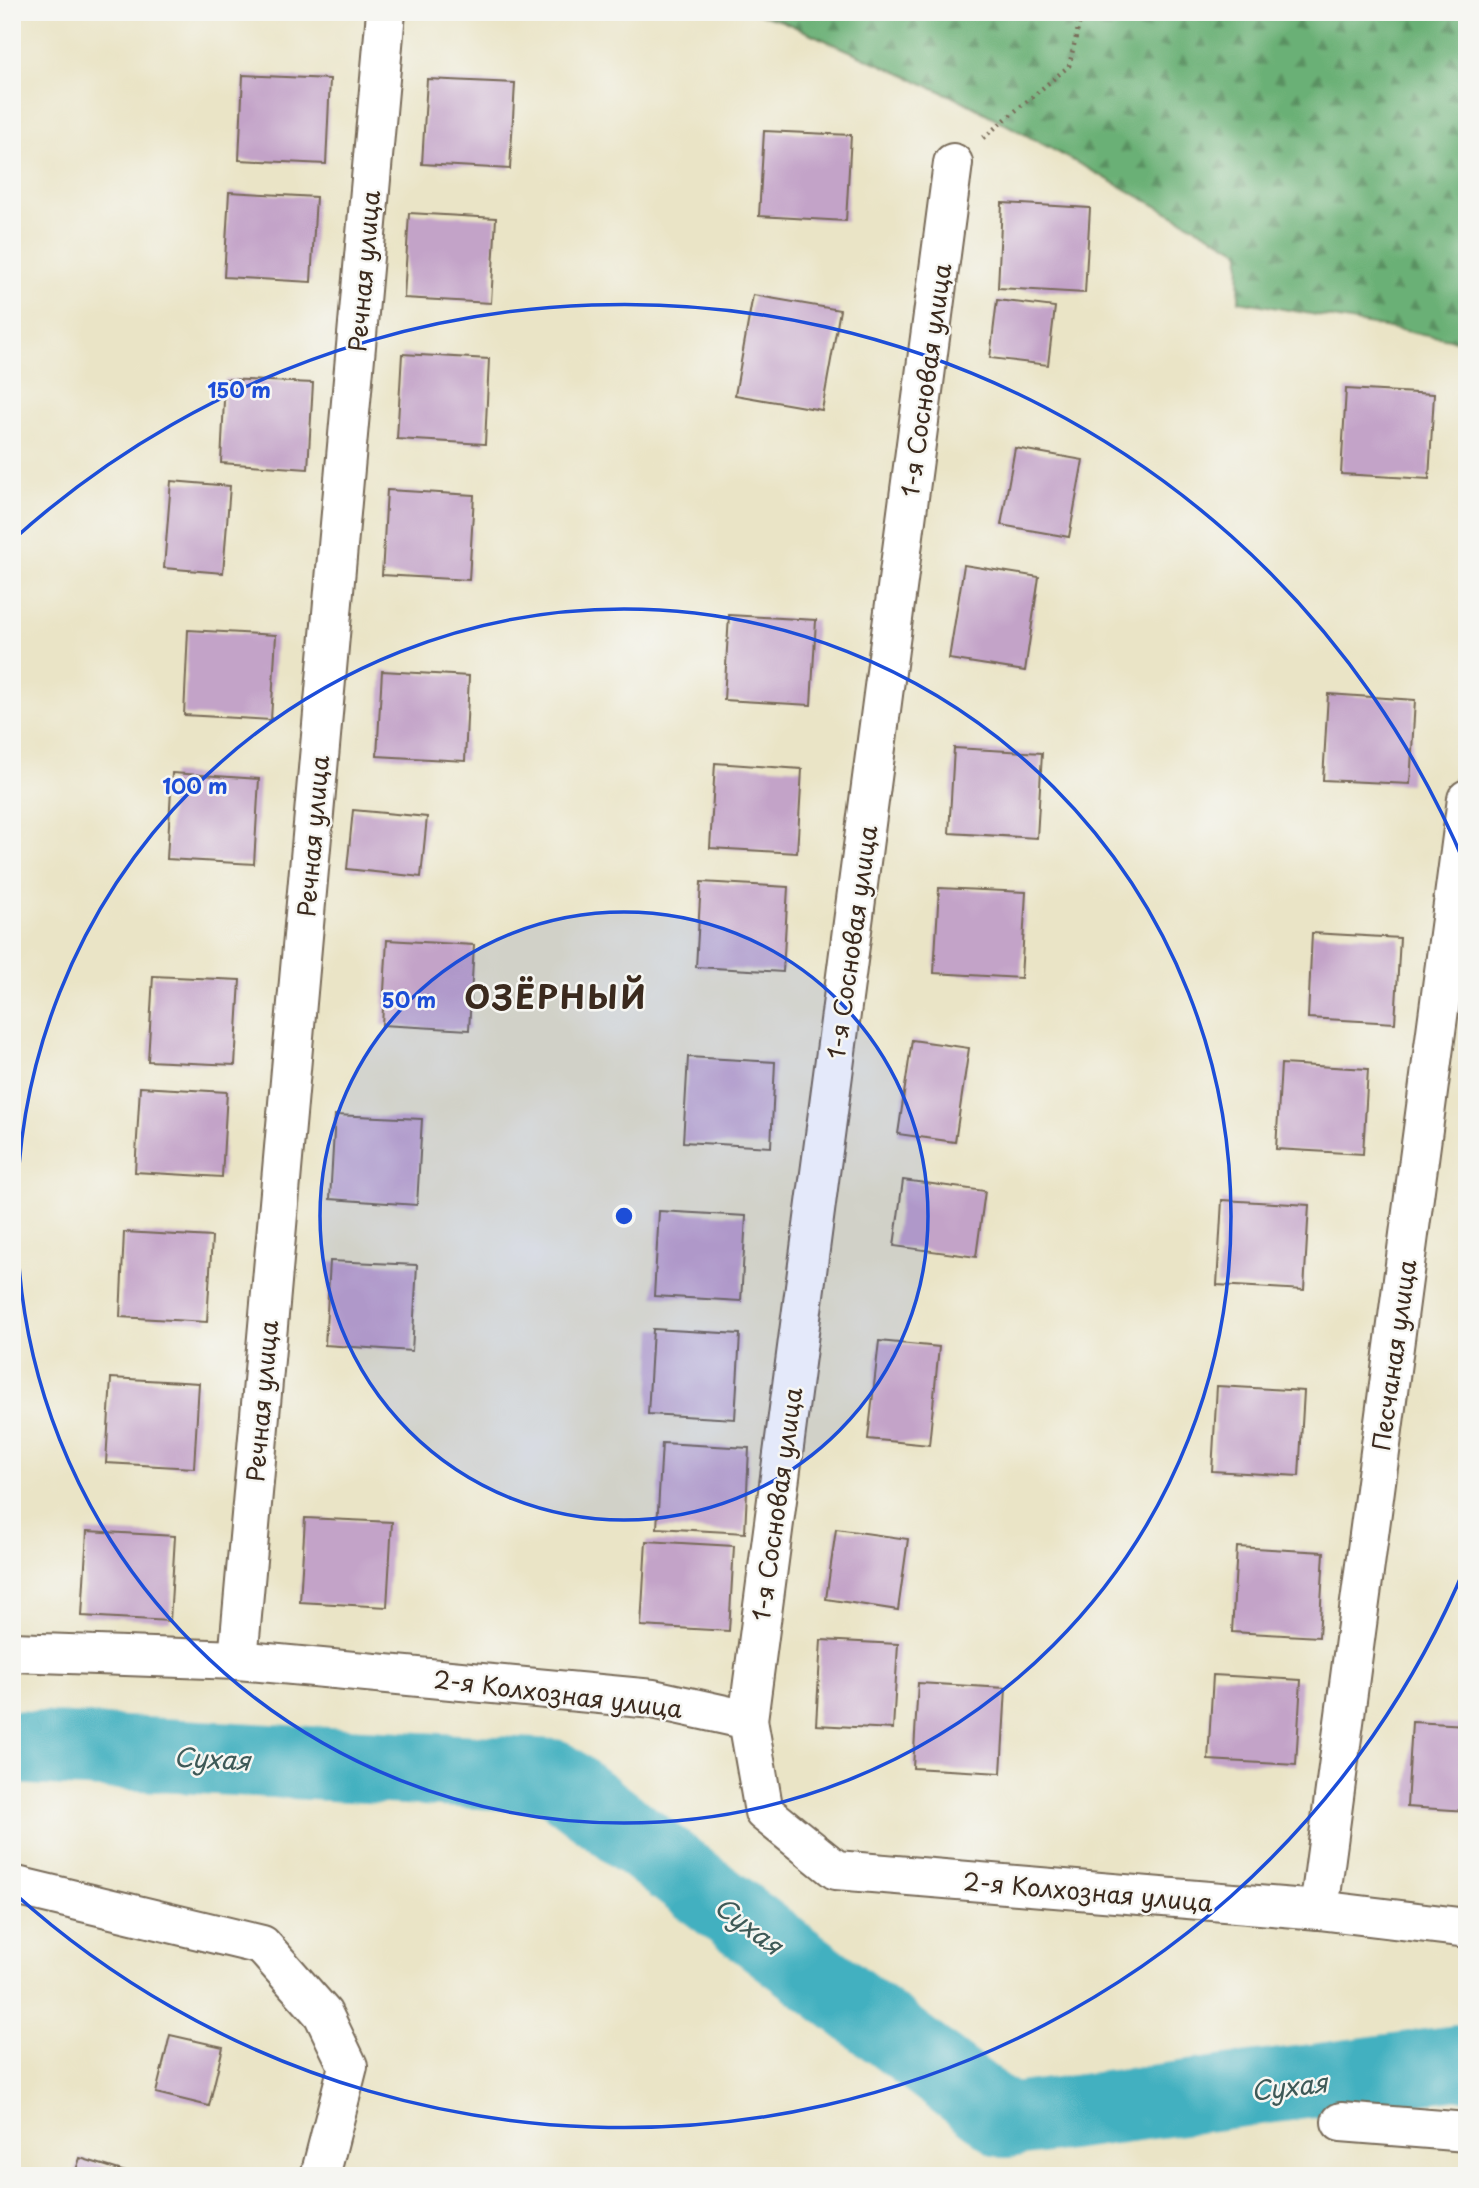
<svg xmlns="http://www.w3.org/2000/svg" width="1479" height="2188" viewBox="0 0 1479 2188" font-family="'Playpen Sans',sans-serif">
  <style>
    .forest { fill: url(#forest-firs); stroke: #536d4a; stroke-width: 2 }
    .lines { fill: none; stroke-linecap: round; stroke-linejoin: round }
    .river { stroke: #43b0c0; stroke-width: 74 }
    .building { fill: #c3a3c8 }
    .minor-casing { stroke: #786b59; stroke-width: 42 }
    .path { stroke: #786b59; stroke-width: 4.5; stroke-dasharray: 2 5; stroke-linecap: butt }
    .minor { stroke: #fff; stroke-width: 38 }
    .ring { fill: none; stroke: #1d4ed8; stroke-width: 3.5 }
    .labels { text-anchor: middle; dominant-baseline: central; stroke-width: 5; stroke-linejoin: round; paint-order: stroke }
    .street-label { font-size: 24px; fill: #3b2a1e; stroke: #f6f6f2 }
    .water-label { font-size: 26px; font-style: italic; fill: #3e5957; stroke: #f6f6f2 }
    .district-label { font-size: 32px; font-weight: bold; letter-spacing: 2px; fill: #3b2a1e; stroke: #f6f6f2 }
    .centre { fill: #1d4ed8; stroke: #f6f6f2; stroke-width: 3.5 }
    .ring-label { font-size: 21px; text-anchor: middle; font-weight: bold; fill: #1d4ed8; stroke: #f6f6f2; stroke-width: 5; stroke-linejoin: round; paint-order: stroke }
  </style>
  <defs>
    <pattern id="forest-firs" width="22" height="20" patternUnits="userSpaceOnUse" patternTransform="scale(1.75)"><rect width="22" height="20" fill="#6bb076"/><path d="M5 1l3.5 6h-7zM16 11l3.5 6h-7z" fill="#598f60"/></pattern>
  </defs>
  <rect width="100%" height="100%" fill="#f6f6f2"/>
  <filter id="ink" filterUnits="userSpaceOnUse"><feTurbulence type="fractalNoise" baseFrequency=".0143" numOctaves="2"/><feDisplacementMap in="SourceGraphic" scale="14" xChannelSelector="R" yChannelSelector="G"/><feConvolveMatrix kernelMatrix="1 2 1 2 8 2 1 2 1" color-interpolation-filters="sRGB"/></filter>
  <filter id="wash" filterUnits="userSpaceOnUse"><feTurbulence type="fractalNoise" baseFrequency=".00686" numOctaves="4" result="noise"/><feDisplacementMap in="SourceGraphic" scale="28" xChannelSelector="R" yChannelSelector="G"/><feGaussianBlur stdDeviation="1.57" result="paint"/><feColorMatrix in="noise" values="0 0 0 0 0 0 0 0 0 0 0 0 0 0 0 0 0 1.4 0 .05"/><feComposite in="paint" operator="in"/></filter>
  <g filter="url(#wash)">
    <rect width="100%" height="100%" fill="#eae4c6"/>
    <path class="forest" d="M750,12H1467V342L1239,301L1240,251L963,101L782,21Z"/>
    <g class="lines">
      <path class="river" d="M12,1747L553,1776L1006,2121L1458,2062L1467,2064"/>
    </g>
    <g id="blocks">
      <g class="building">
        <path d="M243,75L330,79L326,164L239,160Z"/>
        <path d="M427,79L515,83L510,169L422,164Z"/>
        <path d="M764,131L851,135L846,221L759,216Z"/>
        <path d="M229,192L316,197L311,282L224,277Z"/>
        <path d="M1002,203L1090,208L1085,293L998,288Z"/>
        <path d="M409,213L496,218L491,303L404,298Z"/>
        <path d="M753,295L840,310L822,410L735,395Z"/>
        <path d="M997,300L1055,307L1048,365L990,358Z"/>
        <path d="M402,354L489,359L485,444L397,439Z"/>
        <path d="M225,379L313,383L308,469L221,463Z"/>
        <path d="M1346,389L1434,394L1429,479L1341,474Z"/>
        <path d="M1015,448L1083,460L1069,537L1001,525Z"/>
        <path d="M171,481L230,486L223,573L164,568Z"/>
        <path d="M387,490L474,495L469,580L382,575Z"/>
        <path d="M964,565L1039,577L1025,671L949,659Z"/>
        <path d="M729,615L816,620L811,705L724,700Z"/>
        <path d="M188,630L276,635L271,720L184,715Z"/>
        <path d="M382,671L469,676L465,761L377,756Z"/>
        <path d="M1328,694L1415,700L1410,784L1323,780Z"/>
        <path d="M954,748L1042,753L1037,838L949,833Z"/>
        <path d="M715,763L802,769L797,853L710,848Z"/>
        <path d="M172,773L259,779L254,864L167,859Z"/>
        <path d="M353,810L427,817L421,877L347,869Z"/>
        <path d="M701,882L788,887L783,972L696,967Z"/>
        <path d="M939,888L1026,892L1021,978L934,973Z"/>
        <path d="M1312,933L1400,938L1395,1023L1308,1018Z"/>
        <path d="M387,940L474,945L469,1030L382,1025Z"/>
        <path d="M153,976L240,980L235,1065L148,1061Z"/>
        <path d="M912,1040L969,1048L955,1142L898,1134Z"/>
        <path d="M688,1057L775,1062L771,1147L683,1142Z"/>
        <path d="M1281,1064L1368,1069L1363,1154L1276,1149Z"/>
        <path d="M140,1087L227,1092L222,1177L135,1172Z"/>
        <path d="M335,1115L422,1119L417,1205L330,1199Z"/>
        <path d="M903,1180L985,1191L976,1257L894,1246Z"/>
        <path d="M1222,1200L1309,1205L1304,1290L1217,1285Z"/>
        <path d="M659,1211L746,1216L741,1301L654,1296Z"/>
        <path d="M124,1232L212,1237L207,1322L120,1317Z"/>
        <path d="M330,1261L417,1265L412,1351L325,1345Z"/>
        <path d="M653,1329L740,1334L735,1419L648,1414Z"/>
        <path d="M879,1341L939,1347L929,1445L868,1439Z"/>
        <path d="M111,1378L199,1383L194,1468L106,1463Z"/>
        <path d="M1217,1386L1304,1391L1299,1476L1212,1471Z"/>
        <path d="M662,1443L749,1448L745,1533L657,1528Z"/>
        <path d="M305,1518L392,1522L387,1607L300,1602Z"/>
        <path d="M836,1529L908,1539L898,1610L826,1599Z"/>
        <path d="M87,1531L175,1536L170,1621L82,1616Z"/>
        <path d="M646,1541L734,1546L729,1631L641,1626Z"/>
        <path d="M1237,1547L1324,1552L1319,1637L1232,1632Z"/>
        <path d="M821,1640L898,1644L893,1729L816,1725Z"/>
        <path d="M1213,1675L1301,1680L1296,1765L1208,1760Z"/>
        <path d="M918,1683L1006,1688L1001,1773L913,1768Z"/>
        <path d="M1412,1722L1467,1725V1811L1407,1807Z"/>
        <path d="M170,2035L223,2047L209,2106L156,2093Z"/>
        <path d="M80,2158L129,2173L128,2176H74Z"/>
      </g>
    </g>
  </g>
  <g filter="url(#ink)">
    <use href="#blocks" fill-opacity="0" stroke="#786b59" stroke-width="2"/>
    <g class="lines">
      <defs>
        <g id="minor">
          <path d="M12,1652L238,1660L653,1699L748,1720L764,1812L836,1870L1319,1910L1467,1928"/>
          <path d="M238,1660L386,12"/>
          <path d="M748,1720L953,163"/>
          <path d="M12,1885L262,1945L323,2014L348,2066L320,2176"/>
          <path d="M1319,1910L1467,799"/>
          <path d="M1341,2122L1467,2132"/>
        </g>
      </defs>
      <use href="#minor" class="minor-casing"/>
      <path class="path" d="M983,138L1069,66L1082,12"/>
      <use href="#minor" class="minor"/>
    </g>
  </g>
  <circle cx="624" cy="1216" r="304" fill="#1d4ed8" fill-opacity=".12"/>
  <g class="ring">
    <circle cx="624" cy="1216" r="304"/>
    <circle cx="624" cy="1216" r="607"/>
    <path d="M1466 1565A911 911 0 0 1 14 1893M14 539A911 911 0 0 1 1466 867"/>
  </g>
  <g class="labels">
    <g class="street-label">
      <text transform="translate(363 271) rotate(-85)">Речная улица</text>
      <text transform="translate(925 380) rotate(-82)">1-я Сосновая улица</text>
      <text transform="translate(312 836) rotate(-85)">Речная улица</text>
      <text transform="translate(851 942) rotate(-82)">1-я Сосновая улица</text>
      <text transform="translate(1393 1355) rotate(-82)">Песчаная улица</text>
      <text transform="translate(261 1401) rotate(-85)">Речная улица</text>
      <text transform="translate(776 1504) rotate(-82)">1-я Сосновая улица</text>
      <text transform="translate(558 1693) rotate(7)">2-я Колхозная улица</text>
      <text transform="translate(1088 1891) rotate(5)">2-я Колхозная улица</text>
    </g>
    <g class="water-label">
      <text transform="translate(212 1758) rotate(3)">Сухая</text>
      <text transform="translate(749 1925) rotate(37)">Сухая</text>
      <text transform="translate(1289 2086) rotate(-7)">Сухая</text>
    </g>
    <g class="district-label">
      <text x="556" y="996">ОЗЁРНЫЙ</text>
    </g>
  </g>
  <circle cx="624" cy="1216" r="10" class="centre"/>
  <g class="ring-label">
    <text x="239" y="398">150 m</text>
    <text x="195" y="794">100 m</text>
    <text x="409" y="1008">50 m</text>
  </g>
  <rect width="1479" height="2188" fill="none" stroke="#f6f6f2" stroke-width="42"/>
</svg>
